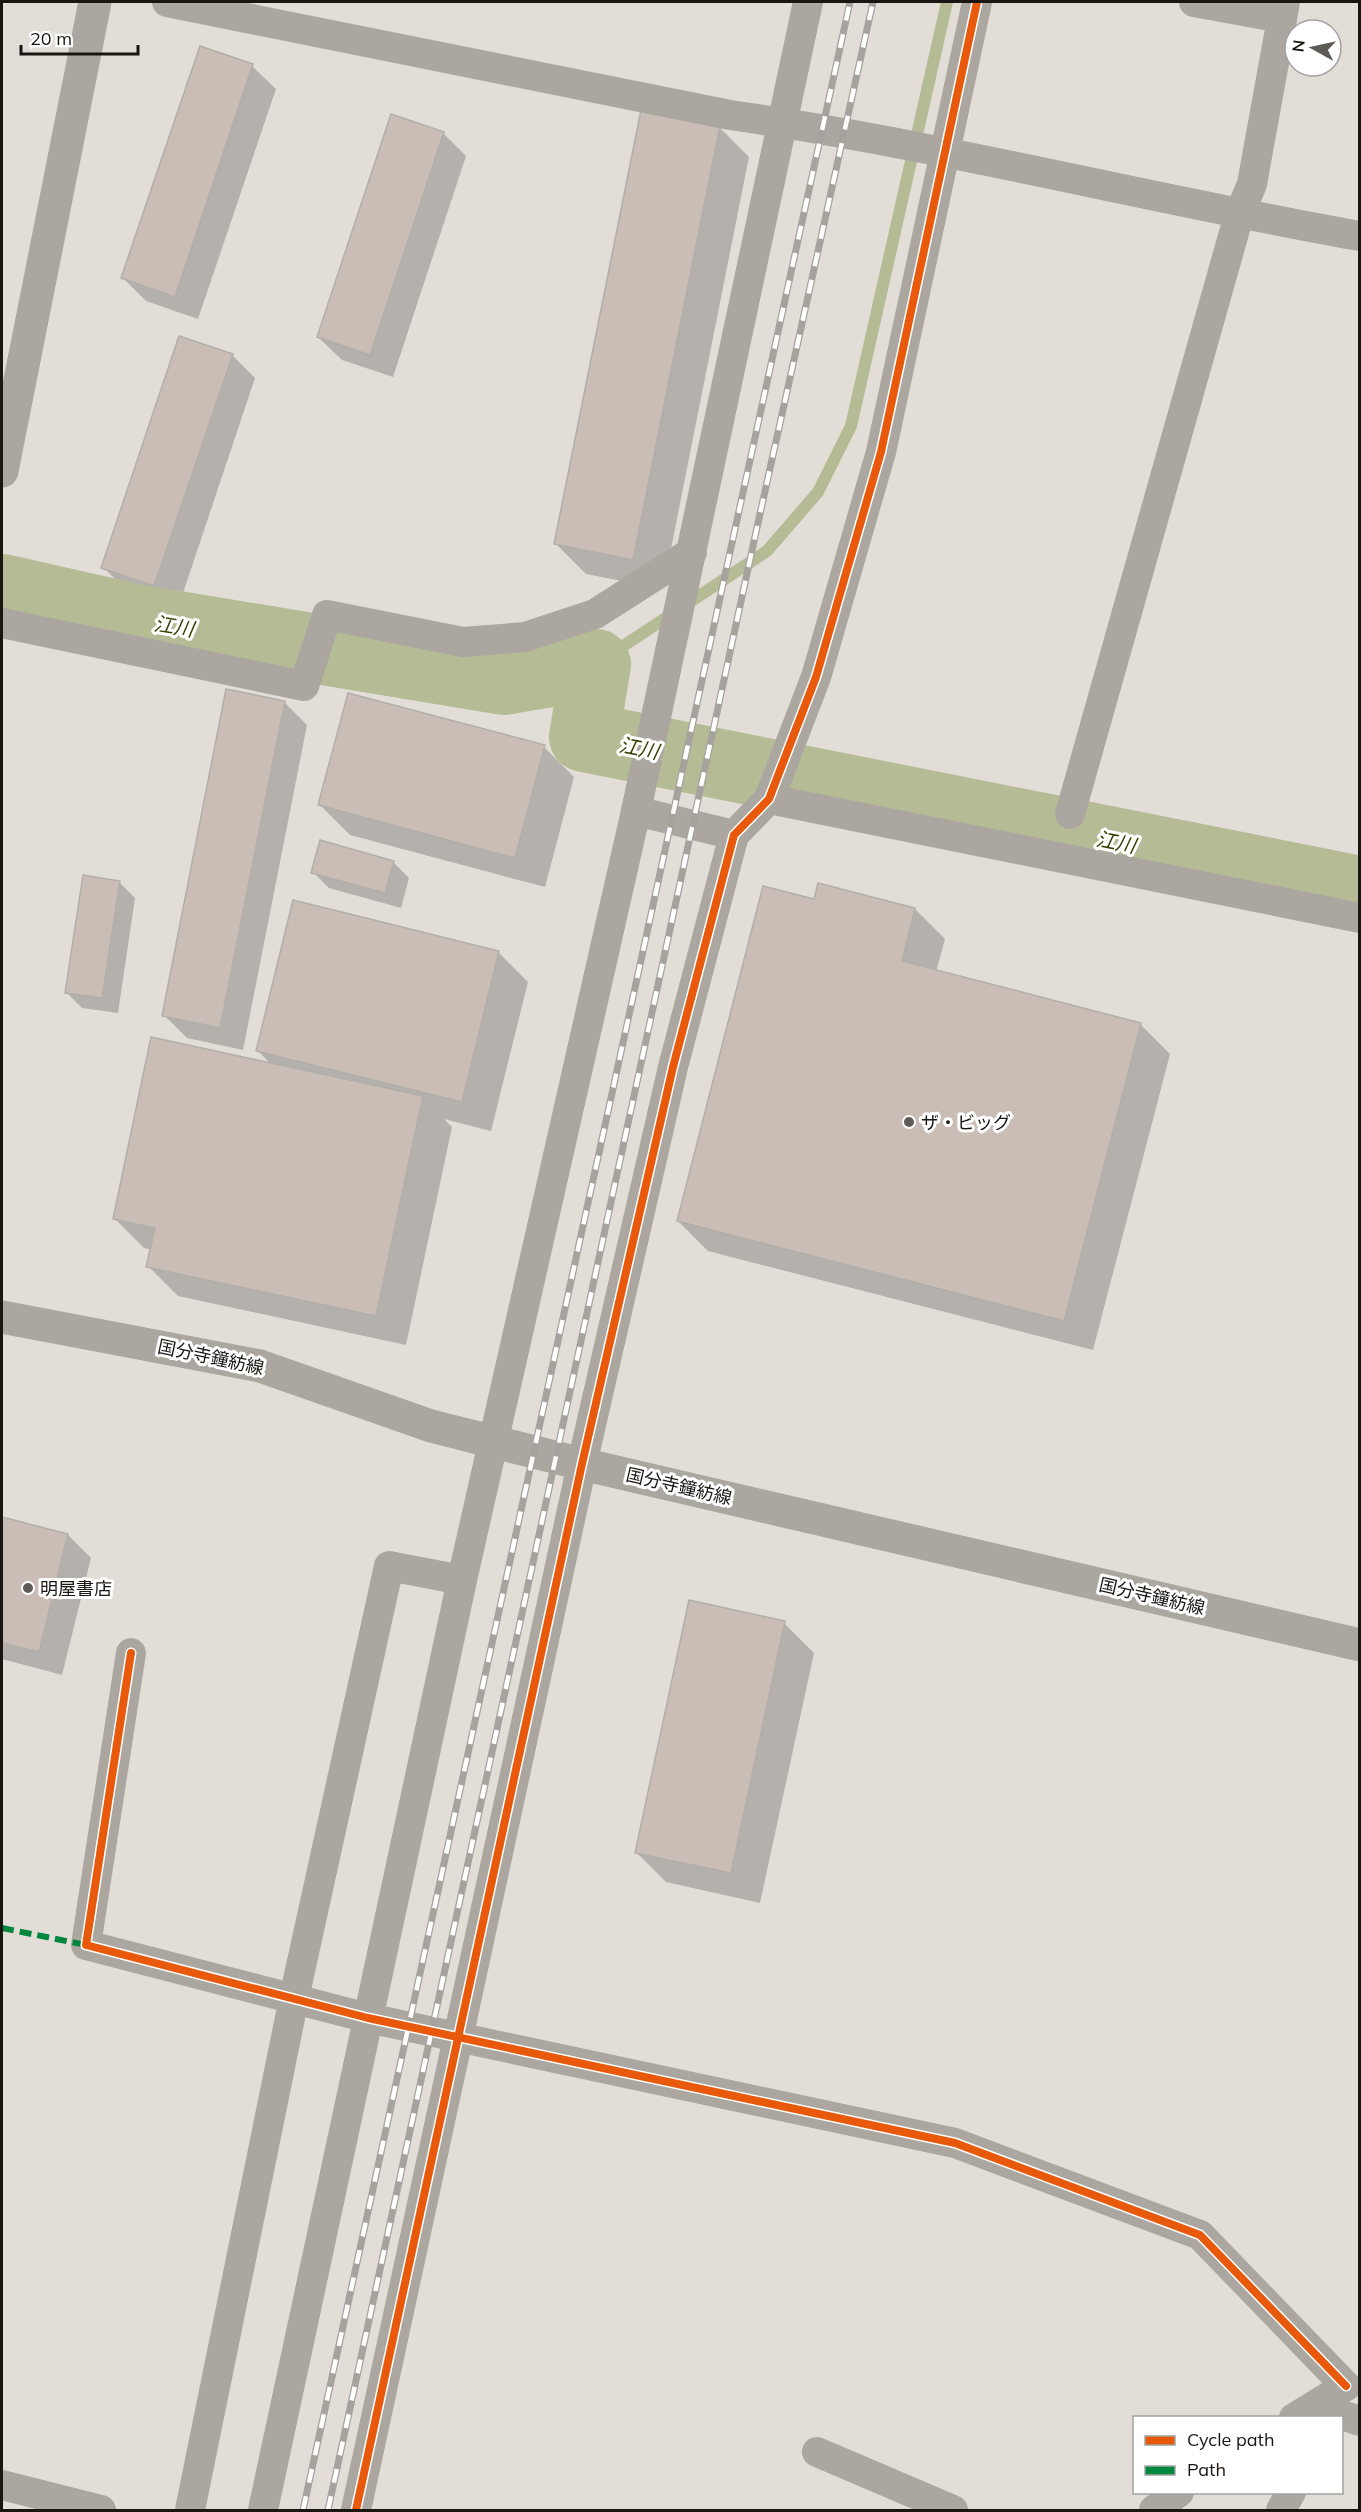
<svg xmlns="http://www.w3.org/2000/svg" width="1361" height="2512" viewBox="0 0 1361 2512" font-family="Mulish,'Noto Sans JP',sans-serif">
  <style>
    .shadow { fill: #0003 }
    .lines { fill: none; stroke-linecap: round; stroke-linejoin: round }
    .stream { stroke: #b5bb95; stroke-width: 12 }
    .river { stroke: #b5bb95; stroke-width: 70 }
    .building { fill: #c9bdb5; stroke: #b2aeaa; stroke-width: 1.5 }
    .minor { stroke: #aba7a0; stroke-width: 30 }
    .tertiary { stroke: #aba7a0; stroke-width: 33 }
    .rail-casing { stroke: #a6a39e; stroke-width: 7 }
    .rail { stroke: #fff; stroke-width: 4.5; stroke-dasharray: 14; stroke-linecap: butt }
    .quiet { stroke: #00873e; stroke-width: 6; stroke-dasharray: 12 6; stroke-linecap: butt }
    .cycleway-casing { stroke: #fff; stroke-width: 11 }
    .cycleway { stroke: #e8590c; stroke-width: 8 }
    .poi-dot { fill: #5f5c57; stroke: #fff; stroke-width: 2 }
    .labels { text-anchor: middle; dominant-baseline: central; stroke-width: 6; stroke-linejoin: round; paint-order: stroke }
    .poi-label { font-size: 18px; fill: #191612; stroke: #fff; text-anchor: start }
    .street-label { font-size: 18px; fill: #191612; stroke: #fff }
    .water-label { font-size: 20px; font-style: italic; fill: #384001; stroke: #fff }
  </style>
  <rect width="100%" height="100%" fill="#e2ddd7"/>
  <g class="shadow">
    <path d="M252,66L276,89L198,319L146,301L123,278Z"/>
    <path d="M719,127L749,157L663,589L586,574L556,544Z"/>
    <path d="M443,133L466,156L393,377L342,360L318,337Z"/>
    <path d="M232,355L255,378L178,608L126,590L103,567Z"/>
    <path d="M284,702L307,725L243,1050L187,1038L164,1015Z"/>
    <path d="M544,747L574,777L545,887L350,835L320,805Z"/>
    <path d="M393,862L409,878L401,908L329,888L313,872Z"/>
    <path d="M119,882L135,898L118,1013L82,1008L66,992Z"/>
    <path d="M815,901L915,909L945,939L936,972L1140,1024L1170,1054L1093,1350L708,1251L678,1221Z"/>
    <path d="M498,952L528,982L491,1131L444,1119L452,1127L406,1345L178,1296L148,1266L152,1250L144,1248L114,1218L272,1065L258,1051Z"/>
    <path d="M2,1518L68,1535L91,1558L62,1675L2,1659Z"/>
    <path d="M784,1623L814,1653L760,1903L666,1882L636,1852Z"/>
  </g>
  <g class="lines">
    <path class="stream" d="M596,664L767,551L818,492L851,426L947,2"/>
    <path class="river" d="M2,589L130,618L504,680L596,664L584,737L1360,891"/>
  </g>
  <g class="building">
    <path d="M200,46L253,64L175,297L121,278Z"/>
    <path d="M641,110L720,126L633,560L554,544Z"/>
    <path d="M391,114L444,132L370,355L317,337Z"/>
    <path d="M179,336L233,354L154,586L101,568Z"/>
    <path d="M226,689L285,701L220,1028L162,1016Z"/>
    <path d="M348,693L545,745L515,858L318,805Z"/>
    <path d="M320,840L394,861L385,893L311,873Z"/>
    <path d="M83,875L120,881L102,998L65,993Z"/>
    <path d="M818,883L915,908L902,961L1141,1023L1064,1321L677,1221L763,886L814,899Z"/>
    <path d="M293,900L499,951L462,1102L256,1051Z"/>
    <path d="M151,1037L423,1096L376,1316L146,1267L155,1228L113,1219Z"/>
    <path d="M2,1517L68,1534L39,1652L2,1643Z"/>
    <path d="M689,1600L785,1621L731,1873L635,1853Z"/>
  </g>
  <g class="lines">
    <g class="minor">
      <path d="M167,2L730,115C942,145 1149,199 1360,236"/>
      <path d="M1194,2L1282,18"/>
      <path d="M2,623L304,686L327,615L463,642L525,637L595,614L692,552"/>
      <path d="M769,799L1360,918"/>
      <path d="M636,811L734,835"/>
      <path d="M1070,814L1239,215L1252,184L1285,2"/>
      <path d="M131,1653L86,1945L368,2018L955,2143L1200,2235L1346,2386"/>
      <path d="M1336,2413L1360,2421"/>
      <path d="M1294,2418L1346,2386"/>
      <path d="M817,2452L953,2510"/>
      <path d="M2,2485L101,2510"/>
      <path d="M190,2510L294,1998L389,1566L462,1580"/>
      <path d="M263,2510L462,1580L636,811L808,2"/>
      <path d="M356,2510L582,1464L673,1067L734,835L769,799L816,677L881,452L977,2"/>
      <path d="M1154,2510L1179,2492"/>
      <path d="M1281,2510L1291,2492"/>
    </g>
    <g class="tertiary">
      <path d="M2,471L95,2"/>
      <path d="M2,1317L260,1366L431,1426L582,1464L1360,1645"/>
    </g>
    <defs>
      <g id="rail">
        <path d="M303,2510L850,2"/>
        <path d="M328,2510L756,532L873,2"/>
      </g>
    </defs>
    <use href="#rail" class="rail-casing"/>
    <use href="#rail" class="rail"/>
    <path class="quiet" d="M2,1928L86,1945"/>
    <defs>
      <g id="cycleway">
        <path d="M131,1653L86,1945L368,2018L955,2143L1200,2235L1346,2386"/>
        <path d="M356,2510L582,1464L673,1067L734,835L769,799L816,677L881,452L977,2"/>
      </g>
    </defs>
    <use href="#cycleway" class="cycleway-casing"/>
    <use href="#cycleway" class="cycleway"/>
  </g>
  <g class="poi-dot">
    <circle cx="909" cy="1122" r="6"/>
    <circle cx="28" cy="1588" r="6"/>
  </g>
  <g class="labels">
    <g class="poi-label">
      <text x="921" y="1122">ザ・ビッグ</text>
      <text x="40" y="1588">明屋書店</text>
    </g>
    <g class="street-label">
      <text transform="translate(211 1357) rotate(12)">国分寺鐘紡線</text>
      <text transform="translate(679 1486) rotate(13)">国分寺鐘紡線</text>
      <text transform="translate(1152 1596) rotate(13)">国分寺鐘紡線</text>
    </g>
    <g class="water-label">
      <text transform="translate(174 626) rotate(9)">江川</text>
      <text transform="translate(639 748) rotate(11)">江川</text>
      <text transform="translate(1116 842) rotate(11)">江川</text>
    </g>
  </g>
  <rect width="1361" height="2512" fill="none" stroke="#191612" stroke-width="6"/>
  <rect x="1133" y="2416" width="210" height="78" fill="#ffffff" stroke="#a3a2a0" stroke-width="1.5"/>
  <rect x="1145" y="2436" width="30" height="9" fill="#e8590c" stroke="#a3a2a0" stroke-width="1.5"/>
  <text x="1187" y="2446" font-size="18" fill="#191612">Cycle path</text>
  <rect x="1145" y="2466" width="30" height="9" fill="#00873e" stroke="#a3a2a0" stroke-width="1.5"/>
  <text x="1187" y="2476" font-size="18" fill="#191612">Path</text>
  <g transform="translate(1313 48) rotate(278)"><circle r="28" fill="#ffffff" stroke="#a3a2a0" stroke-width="1.5"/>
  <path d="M0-4.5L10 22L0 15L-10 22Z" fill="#5f5c57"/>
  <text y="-9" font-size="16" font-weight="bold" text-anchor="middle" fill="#191612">N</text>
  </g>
  <path d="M21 45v9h117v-9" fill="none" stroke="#191612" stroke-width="3"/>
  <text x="30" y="45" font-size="18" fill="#191612" stroke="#ffffff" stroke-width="4.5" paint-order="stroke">20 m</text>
</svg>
